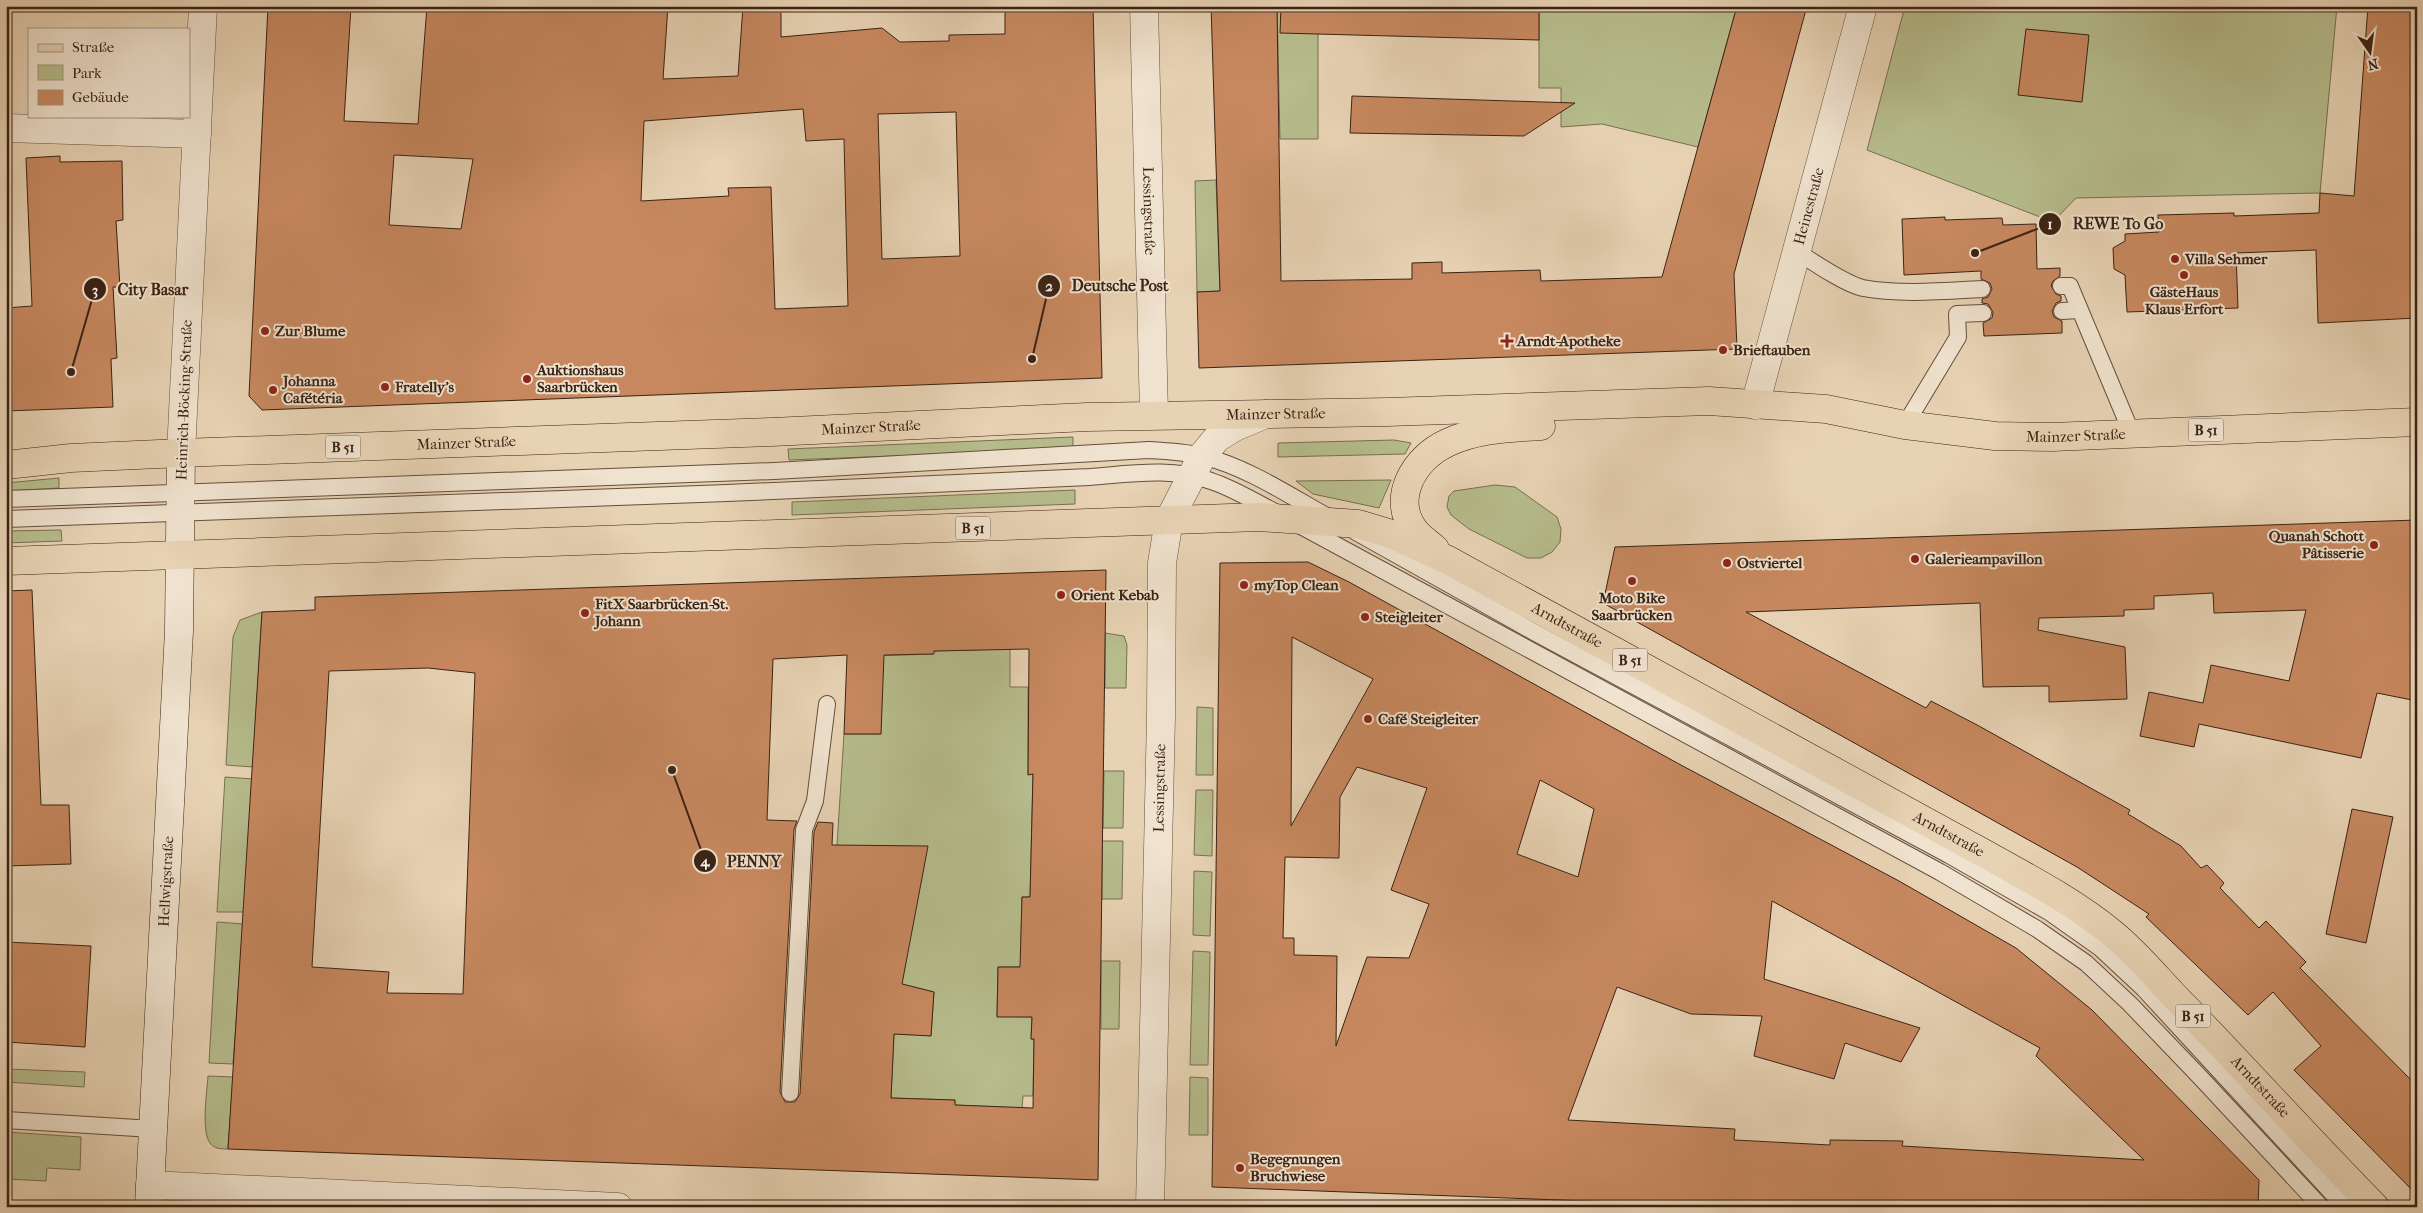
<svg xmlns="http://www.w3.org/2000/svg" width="2423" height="1213" viewBox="0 0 2423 1213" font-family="'IM FELL French Canon',serif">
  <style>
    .green { fill: #b6bc8c; stroke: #786f50 }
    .building { fill: #c7885f; stroke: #3b2215; fill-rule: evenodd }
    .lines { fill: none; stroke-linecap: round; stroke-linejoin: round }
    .lane-casing { stroke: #664e3c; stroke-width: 18 }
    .street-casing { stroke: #664e3c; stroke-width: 29 }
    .secondary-casing { stroke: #3b2215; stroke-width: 29 }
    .primary-casing { stroke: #3b2215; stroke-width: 29 }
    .lane { stroke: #efe2ce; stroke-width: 16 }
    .street { stroke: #efe2ce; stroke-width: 28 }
    .secondary { stroke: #efe2ce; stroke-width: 28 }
    .primary { stroke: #e7d2b3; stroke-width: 28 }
    .poi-dot { fill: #8f2418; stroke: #efe2ce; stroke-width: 2 }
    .labels { text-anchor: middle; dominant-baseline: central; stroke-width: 4; stroke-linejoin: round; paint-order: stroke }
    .shield { fill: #efe2ce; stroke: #715c4c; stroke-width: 1 }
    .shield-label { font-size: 14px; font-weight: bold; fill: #3b2215 }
    .street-label { font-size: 15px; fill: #3b2215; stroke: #efe2ce }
    .poi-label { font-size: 15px; font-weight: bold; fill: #3b2215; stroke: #efe2ce; text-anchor: start }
    .leader { fill: none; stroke: #3b2215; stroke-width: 2 }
    .callout-dot { fill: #3b2215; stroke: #efe2ce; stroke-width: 2 }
    .mark-label { font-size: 15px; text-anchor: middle; font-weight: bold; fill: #fff }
    .callout-label { font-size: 16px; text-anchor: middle; font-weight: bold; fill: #3b2215; stroke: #efe2ce; stroke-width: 4; stroke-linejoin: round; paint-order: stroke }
  </style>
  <rect width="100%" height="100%" fill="#e7d2b3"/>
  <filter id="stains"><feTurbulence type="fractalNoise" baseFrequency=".004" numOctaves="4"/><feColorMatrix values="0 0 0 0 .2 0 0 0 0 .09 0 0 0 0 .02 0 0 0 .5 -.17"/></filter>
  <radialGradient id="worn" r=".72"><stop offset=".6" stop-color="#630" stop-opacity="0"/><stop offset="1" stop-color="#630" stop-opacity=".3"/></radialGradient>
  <g class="green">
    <path d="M1277,6H1318V139H1280Z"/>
    <path d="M1539,6H1737L1698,147L1602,124L1561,127V88H1539Z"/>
    <path d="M1905,6H2337L2320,193L2076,198L2053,222L1867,150Z"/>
    <path d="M1216,180L1220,291L1197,292L1195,181Z"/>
    <path d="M1073,437V449L789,460L788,449Z"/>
    <path d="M1394,440L1411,443L1405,454L1278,457V443Z"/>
    <path d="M59,478V488L6,491V483Z"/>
    <path d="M1391,480L1379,508L1313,494L1296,481Z"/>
    <path d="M1495,485L1515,487L1557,517L1561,529L1560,542L1552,552L1541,558H1527L1469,529L1451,515L1447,507L1449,496L1454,491Z"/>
    <path d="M1075,490V504L792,515V502Z"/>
    <path d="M61,530L62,541L6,543V531Z"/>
    <path d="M262,612L253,767L226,765L233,637L240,620Z"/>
    <path d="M1105,633L1124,636L1127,645L1126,688H1105Z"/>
    <path d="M1010,649V687H1028V774H1033L1030,897H1022L1021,943L1033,967H998L997,1016L1032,1017L1031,1039H1034L1033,1096H1023L1022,1108L955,1105V1100L891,1098L894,1034L931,1035L934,992L902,984L837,845L844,734H881L871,656L933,654L934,651Z"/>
    <path d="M1197,707L1213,708V775H1196Z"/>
    <path d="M1104,771H1124L1123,828H1103Z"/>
    <path d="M225,777L253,779L244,912H217Z"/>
    <path d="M1196,790H1213L1212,856L1194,855Z"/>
    <path d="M1102,841H1123L1122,899H1102Z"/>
    <path d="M1194,871L1212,872L1210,936L1193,935Z"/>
    <path d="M217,922L243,924L233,1064L209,1063Z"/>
    <path d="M1193,951L1210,952L1208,1065H1190Z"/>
    <path d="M1101,961H1120L1119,1029H1101Z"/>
    <path d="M6,1069L85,1072L84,1087L6,1082Z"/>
    <path d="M208,1076L233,1077L228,1149C222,1149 214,1149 210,1143C201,1131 207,1092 208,1076Z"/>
    <path d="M1190,1077L1208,1078V1135H1189Z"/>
    <path d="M6,1132L81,1137L80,1170L47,1168L46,1181L6,1179Z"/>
  </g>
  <g class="building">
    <path d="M268,6H351L344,121L418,124L427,6H668L663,79L738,76L743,6H781V37L882,28L900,42L949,41V35L1005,34V6H1093L1102,378L262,410L249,396ZM803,109L806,141L844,139L848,306L775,309L771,187L728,188L729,196L641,201L644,121ZM956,112L960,256L882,259L878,114ZM394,155L473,159L461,229L389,225Z"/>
    <path d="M1211,6H1277L1281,281L1412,279V263L1442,262V273L1540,270L1541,281L1662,277L1737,6H1807L1734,274L1737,349L1199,368L1197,292L1220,291Z"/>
    <path d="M1281,6L1539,8V40L1280,33Z"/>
    <path d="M2368,6H2417V318L2318,323L2316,250L2236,253L2238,308L2127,312L2125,275L2114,269L2113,248L2125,241V234L2159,232L2158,215L2234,213V216L2319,213L2320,193L2354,196Z"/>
    <path d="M2026,29L2089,35L2082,102L2018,95Z"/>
    <path d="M1352,96L1575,103L1524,136L1350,133Z"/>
    <path d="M60,156V162L122,161L123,220L116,221L120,287H113L117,358L111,359L113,407L6,411V308L32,306L26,158Z"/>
    <path d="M1945,217V220L2002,218L2003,225L2036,224L2037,269L2060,268V276L2053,281L2051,286L2056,294L2061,296V301L2056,303L2052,311L2054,317L2062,321V333L1984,336L1983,323L1992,318L1993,312L1988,304L1982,303V299L1988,297L1992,289L1990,283L1981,279V271L1904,275L1902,219Z"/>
    <path d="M2417,520V701L2377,693L2361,758L2199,724L2194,747L2140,736L2149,692L2203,703L2211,665L2289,681L2306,610L2214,613L2213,593L2154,596V609L2124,610V616L2039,618L2038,630L2125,647L2127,699L2049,702V686L1983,687L1980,603L1746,612L1926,708L1931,701L1979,726L2130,810L2128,814L2181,846L2201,868L2207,865L2224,883L2220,888L2259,928L2266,921L2306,962L2300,968L2417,1086V1195L2294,1070L2321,1046L2273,992L2248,1015L2146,917L2149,914L2077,867L1603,603L1615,547Z"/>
    <path d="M1308,562L1349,582L1679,764L1899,881L2016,948L2092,1010L2259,1180L2258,1207H1748L1212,1187L1220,563ZM1292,637L1373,679L1291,826ZM1357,767L1427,788L1391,890L1429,904L1409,958L1367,957L1336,1046L1337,956L1294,955V938H1283L1285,857L1339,858L1340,797ZM1540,780L1594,809L1578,877L1517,854ZM1772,901L2040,1048L2036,1056L2144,1160L1902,1146L1903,1141L1830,1140V1145L1734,1140L1735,1129L1568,1120L1617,987L1691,1014L1762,1016L1754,1056L1834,1079L1845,1043L1901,1062L1920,1028L1764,979Z"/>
    <path d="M1106,570L1098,1180L228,1149L262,612L315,610V597ZM1029,649L1028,775L1033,774L1030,897H1022L1020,967H998L997,1017H1032L1031,1039H1034L1033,1108L955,1105V1100L891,1098L894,1034L931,1036L934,992L902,984L928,846L832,845L833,823L818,822L814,832L800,1094L795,1102H785L780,1092L794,829L797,821L767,820L773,659L847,655L844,734H881L884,655L934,654V651ZM428,668L475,673L463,994L387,993L389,972L312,967L329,671Z"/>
    <path d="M32,590L41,805H69L71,864L6,866V591Z"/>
    <path d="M2352,809L2393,817L2366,943L2326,934Z"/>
    <path d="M6,942L91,946L85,1047L6,1042Z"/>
  </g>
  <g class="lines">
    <defs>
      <g id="lane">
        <path d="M1796,251C1813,262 1845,284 1863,288C1899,295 1945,291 1982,289"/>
        <path d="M2061,286H2070L2132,434"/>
        <path d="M2062,311L2079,310"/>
        <path d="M1905,425L1958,337L1957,314L1983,313"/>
        <path d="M6,499L774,471L1149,450C1167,451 1185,452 1203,456C1248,468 1287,494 1328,517"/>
        <path d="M6,519L727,493L1090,477C1130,474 1172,467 1211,481C1235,489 1255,502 1277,513"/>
        <path d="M1301,526L1940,872L2037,929L2086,963L2130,1004L2200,1077L2321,1207"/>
        <path d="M1356,532L1534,632L1949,855L2049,912L2100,948L2144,989L2345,1207"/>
        <path d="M790,1093L804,830L815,801L827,704"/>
        <path d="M6,1120L153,1129"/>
      </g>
      <g id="street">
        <path id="s1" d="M1144,6L1154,415"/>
        <path d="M6,128L197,134"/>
        <path id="s2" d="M1755,405L1863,6"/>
        <path d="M181,453L203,6"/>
        <path d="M150,1185L618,1207"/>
        <path id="s3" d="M1150,1207L1161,716L1162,563L1169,520L1202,456L1217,438L1235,427L1266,414"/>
      </g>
      <g id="secondary">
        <path id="s4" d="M149,1207L179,631L181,453"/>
      </g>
      <g id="primary">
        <path id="s5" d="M6,465L71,458L181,453L772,432L1087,417L1388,412L1709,401L1826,409L1905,425L1995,436L2052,437L2417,422"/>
        <path d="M1435,549C1429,543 1420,538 1415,531C1390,499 1414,458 1447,443C1476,429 1509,428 1541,426"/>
        <path id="s6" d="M6,561L1259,517L1358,524L1388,533L1448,560L1987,855C2030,879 2074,902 2112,933C2138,954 2161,983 2184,1006C2249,1073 2310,1141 2375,1207"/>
      </g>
    </defs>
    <use href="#lane" class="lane-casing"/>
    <use href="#street" class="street-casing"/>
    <use href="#secondary" class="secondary-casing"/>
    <use href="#primary" class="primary-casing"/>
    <use href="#lane" class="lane"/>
    <use href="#street" class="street"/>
    <use href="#secondary" class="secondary"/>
    <use href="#primary" class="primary"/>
  </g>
  <g class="poi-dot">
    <circle cx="2175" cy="259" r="5"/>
    <circle cx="2184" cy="275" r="5"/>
    <circle cx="265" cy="331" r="5"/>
    <path d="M1504.5 333.5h5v5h5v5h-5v5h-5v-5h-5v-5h5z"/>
    <circle cx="1723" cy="350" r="5"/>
    <circle cx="527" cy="379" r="5"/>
    <circle cx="385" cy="387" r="5"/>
    <circle cx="273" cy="390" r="5"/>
    <circle cx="2374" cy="545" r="5"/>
    <circle cx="1915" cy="559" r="5"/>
    <circle cx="1727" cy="563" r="5"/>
    <circle cx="1632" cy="581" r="5"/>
    <circle cx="1244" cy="585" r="5"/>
    <circle cx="1061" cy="595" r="5"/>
    <circle cx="585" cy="613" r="5"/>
    <circle cx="1365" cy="617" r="5"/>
    <circle cx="1368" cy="719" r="5"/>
    <circle cx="1240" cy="1168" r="5"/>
  </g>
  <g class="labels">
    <g class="shield">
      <rect x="2188.5" y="418.5" width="35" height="23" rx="4"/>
      <rect x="325.5" y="435.5" width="35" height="23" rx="4"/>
      <rect x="955.5" y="516.5" width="35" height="23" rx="4"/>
      <rect x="1612.5" y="648.5" width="35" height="23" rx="4"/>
      <rect x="2175.5" y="1004.5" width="35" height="23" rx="4"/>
    </g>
    <g class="shield-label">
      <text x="2206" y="430">B 51</text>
      <text x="343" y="447">B 51</text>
      <text x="973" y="528">B 51</text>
      <text x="1630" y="660">B 51</text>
      <text x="2193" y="1016">B 51</text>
    </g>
    <g class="street-label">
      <text stroke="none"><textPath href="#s2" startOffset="206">Heinestraße</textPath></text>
      <text stroke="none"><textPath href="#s1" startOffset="205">Lessingstraße</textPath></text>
      <text transform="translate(184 400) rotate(-88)">Heinrich-Böcking-Straße</text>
      <text stroke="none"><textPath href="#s5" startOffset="1271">Mainzer Straße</textPath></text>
      <text stroke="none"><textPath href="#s5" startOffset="866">Mainzer Straße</textPath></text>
      <text stroke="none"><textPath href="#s5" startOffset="2074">Mainzer Straße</textPath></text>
      <text stroke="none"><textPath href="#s5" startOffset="461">Mainzer Straße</textPath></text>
      <text stroke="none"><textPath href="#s6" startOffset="1586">Arndtstraße</textPath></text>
      <text stroke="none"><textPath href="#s3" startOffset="419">Lessingstraße</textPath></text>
      <text stroke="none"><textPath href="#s6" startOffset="2021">Arndtstraße</textPath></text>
      <text stroke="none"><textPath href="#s4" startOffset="326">Hellwigstraße</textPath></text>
      <text stroke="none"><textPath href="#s6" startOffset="2426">Arndtstraße</textPath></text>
    </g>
    <g class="poi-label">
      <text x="2185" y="259">Villa Sehmer</text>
      <text x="2184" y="292" text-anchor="middle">GästeHaus<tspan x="2184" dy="17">Klaus Erfort</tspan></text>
      <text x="275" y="331">Zur Blume</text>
      <text x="1517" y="341">Arndt-Apotheke</text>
      <text x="1733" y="350">Brieftauben</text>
      <text x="537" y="370">Auktionshaus<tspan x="537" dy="17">Saarbrücken</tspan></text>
      <text x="283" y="381">Johanna<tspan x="283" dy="17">Cafétéria</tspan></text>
      <text x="395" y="387">Fratelly's</text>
      <text x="2364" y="536" text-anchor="end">Quanah Schott<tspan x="2364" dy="17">Pâtisserie</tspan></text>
      <text x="1925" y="559">Galerieampavillon</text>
      <text x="1737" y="563">Ostviertel</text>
      <text x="1254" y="585">myTop Clean</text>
      <text x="1071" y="595">Orient Kebab</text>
      <text x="1632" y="598" text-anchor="middle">Moto Bike<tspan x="1632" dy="17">Saarbrücken</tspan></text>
      <text x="595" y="604">FitX Saarbrücken-St.<tspan x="595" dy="17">Johann</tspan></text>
      <text x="1375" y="617">Steigleiter</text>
      <text x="1378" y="719">Café Steigleiter</text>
      <text x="1250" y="1159">Begegnungen<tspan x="1250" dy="17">Bruchwiese</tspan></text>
    </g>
  </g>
  <path class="leader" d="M1975 253L2050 224M1032 359L1049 286M71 372L95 289M672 770L705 861"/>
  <g class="callout-dot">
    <circle cx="1975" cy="253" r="5"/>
    <circle cx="1032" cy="359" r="5"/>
    <circle cx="71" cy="372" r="5"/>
    <circle cx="672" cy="770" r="5"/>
    <circle cx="2050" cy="224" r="12"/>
    <circle cx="1049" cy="286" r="12"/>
    <circle cx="95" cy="289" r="12"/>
    <circle cx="705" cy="861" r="12"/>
  </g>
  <g class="mark-label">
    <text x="2050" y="229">1</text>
    <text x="1049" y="291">2</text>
    <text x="95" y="295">3</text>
    <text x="705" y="866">4</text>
  </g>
  <g class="callout-label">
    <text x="2118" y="229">REWE To Go</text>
    <text x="1120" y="291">Deutsche Post</text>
    <text x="153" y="295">City Basar</text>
    <text x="754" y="867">PENNY</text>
  </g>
  <rect width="2423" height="1213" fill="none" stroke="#e7d2b3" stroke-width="25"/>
  <rect x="8" y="8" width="2408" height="1198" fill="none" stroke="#3b2215" stroke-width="2.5"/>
  <rect x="12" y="12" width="2398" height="1188" fill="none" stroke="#3b2215"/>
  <rect x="28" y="28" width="162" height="90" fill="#efe2ce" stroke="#a79584"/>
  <rect x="38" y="44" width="25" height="8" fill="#e7d2b3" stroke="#a79584"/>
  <text x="72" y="52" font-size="15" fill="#3b2215">Straße</text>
  <rect x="38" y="65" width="25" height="15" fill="#b6bc8c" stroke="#a79584"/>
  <text x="72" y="78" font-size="15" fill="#3b2215">Park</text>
  <rect x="38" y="90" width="25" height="15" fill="#c7885f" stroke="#a79584"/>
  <text x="72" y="102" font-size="15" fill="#3b2215">Gebäude</text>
  <g transform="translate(2370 52) rotate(166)" stroke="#efe2ce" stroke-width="4" paint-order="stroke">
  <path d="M0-4L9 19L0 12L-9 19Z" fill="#3b2215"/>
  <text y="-8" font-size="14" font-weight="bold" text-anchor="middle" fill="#3b2215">N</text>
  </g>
  <rect width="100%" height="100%" filter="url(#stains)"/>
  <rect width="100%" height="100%" fill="url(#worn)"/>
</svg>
